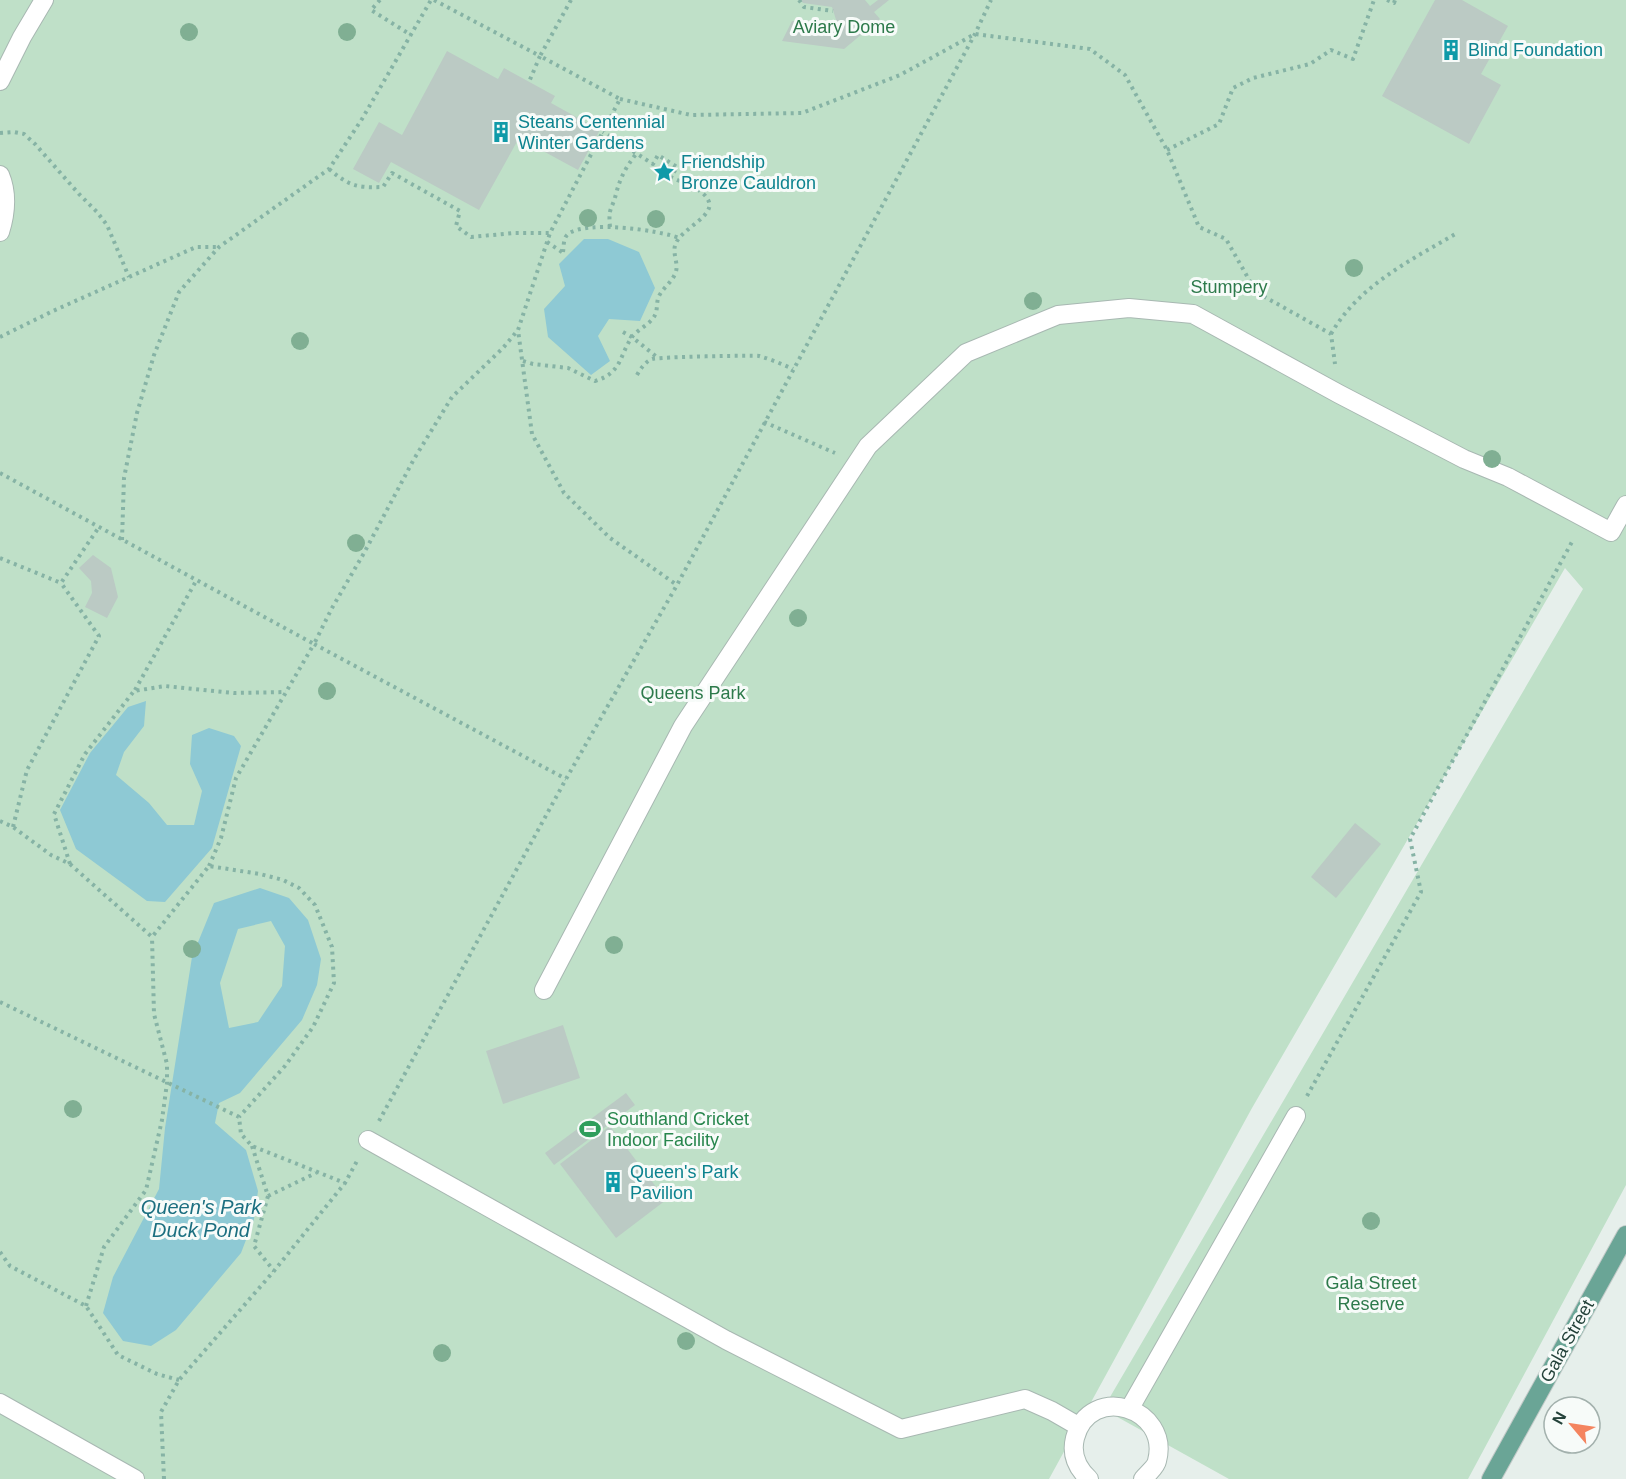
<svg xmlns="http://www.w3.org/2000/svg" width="1626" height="1479" viewBox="0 0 1626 1479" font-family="Arial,sans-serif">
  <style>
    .green { fill: #bfe0c8 }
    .water { fill: #8ec9d4; fill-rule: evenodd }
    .building { fill: #bbcac4 }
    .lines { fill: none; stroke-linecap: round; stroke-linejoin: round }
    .minor-casing { stroke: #a8b8b2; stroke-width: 20 }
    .major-casing { stroke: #c2cac8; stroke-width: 20 }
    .path { stroke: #86b3a5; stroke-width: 4; stroke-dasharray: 3 4.5; stroke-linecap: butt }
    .minor { stroke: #fff; stroke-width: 18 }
    .major { stroke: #6aa596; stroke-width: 18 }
    .tree { fill: #80af93 }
    .labels { text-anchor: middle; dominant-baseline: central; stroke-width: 6; stroke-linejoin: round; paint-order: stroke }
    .park-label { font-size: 18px; fill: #2d7a4b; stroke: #f7fbf9 }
    .culture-label { font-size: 18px; fill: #0d838f; stroke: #f7fbf9; text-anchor: start }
    .leisure-label { font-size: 18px; fill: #27864d; stroke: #f7fbf9; text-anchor: start }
    .street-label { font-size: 18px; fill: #24423a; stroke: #f7fbf9 }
    .water-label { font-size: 20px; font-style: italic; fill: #1c6f80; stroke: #f7fbf9 }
  </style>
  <rect width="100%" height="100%" fill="#e6efeb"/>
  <path class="green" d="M0,0H1626V1185L1468,1479H1229L1103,1409L1583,589L1565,568L1252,1108L1049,1479H0Z"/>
  <g class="water">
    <path d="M584,239H608L639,252L655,288L640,321L609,319L598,336L610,361L591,375L548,337L544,309L565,286L559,264Z"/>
    <path d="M146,701L144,726L124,752L116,775L149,803L167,825H194L202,791L190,764L192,735L209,728L234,736L241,746L212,848L165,902L147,901L76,849L60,810L90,753L128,707Z"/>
    <path d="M260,888L289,898L308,920L321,959L317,985L302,1020L240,1093L219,1103L215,1123L246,1150L258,1191L254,1219L241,1253L176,1330L151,1346L123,1341L103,1313L113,1277L159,1189L165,1128L192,957L214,903ZM271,921L285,946L282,986L258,1022L229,1028L220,983L238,929Z"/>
  </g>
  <g class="building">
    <path d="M801,0H865L870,6L878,0H889L874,12L880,19L844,49L782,41L792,21L838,26L832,7L803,3Z"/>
    <path d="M1435,0H1462L1508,26L1481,74L1501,85L1469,144L1382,96Z"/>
    <path d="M447,51L498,79L504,68L555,96L551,103L600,130L578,170L519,138L479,210L391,162L379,183L353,169L379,122L402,135Z"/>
    <path d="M93,555L111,568L118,597L107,618L85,607L92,593L91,581L79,568Z"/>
    <path d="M1355,823L1381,844L1336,898L1311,877Z"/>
    <path d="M563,1025L580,1078L503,1104L486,1051Z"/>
    <path d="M626,1093L635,1105L554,1165L545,1153Z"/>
    <path d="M610,1126L666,1200L616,1238L560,1164Z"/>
  </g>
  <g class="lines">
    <defs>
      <g id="minor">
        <path d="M0,81L22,37L44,0"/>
        <path d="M0,175C8,194 6,213 0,232"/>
        <path d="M544,990L683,726L868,446L966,353L1058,315L1129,308L1193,314L1339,394L1464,459L1508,477L1611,532L1626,505"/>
        <path d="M368,1140L726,1340L901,1429L1025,1399L1052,1411L1078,1426"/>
        <path d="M0,1403L135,1479"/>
        <path d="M1130,1408L1296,1116"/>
        <path d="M1089,1479C1077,1468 1071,1454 1075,1438C1090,1382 1171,1408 1157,1461C1156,1467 1147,1474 1143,1479"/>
      </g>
      <path id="major" d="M1491,1479L1626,1235"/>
    </defs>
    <use href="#minor" class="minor-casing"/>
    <use href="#major" class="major-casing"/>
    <g class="path">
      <path d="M380,0L371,10L411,35"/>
      <path d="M434,0L540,56L529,82"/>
      <path d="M571,0L540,56L620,99L550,233L518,330L532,434L564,493L610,538L677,585"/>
      <path d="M799,0L804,7L833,11"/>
      <path d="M1387,0L1394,3L1395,0"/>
      <path d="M620,99L691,115L802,113L900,75L975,34L1090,49L1125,75L1167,150L1199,227L1226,239L1256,292L1331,334L1335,364"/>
      <path d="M0,133L14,132L24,134L35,144L79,194L97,212L107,225L129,277"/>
      <path d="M1167,150L1219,124L1233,88L1253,78L1310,64L1331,50L1353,59L1374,0"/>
      <path d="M329,169C349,186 357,188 383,187L392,173L460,211L456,226L471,237L514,233H550"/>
      <path d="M610,227C608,207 612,210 616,194C620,178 626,167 636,154"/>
      <path d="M547,242L562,252"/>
      <path d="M563,252C564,246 563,238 568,234C586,220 659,230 679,238"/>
      <path d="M623,332L632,337L658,358"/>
      <path d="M1331,334C1358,286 1411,260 1457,233"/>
      <path d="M0,337L53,311L196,247H219"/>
      <path d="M523,361L533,364L568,368L595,381C622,373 619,356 632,337C638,329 651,324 655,315C658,309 656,302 659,296C663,288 671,283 675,274C680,264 671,253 676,243C682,229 714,216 709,202C704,188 682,183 671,177L677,167L658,155L653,164L603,132"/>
      <path d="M637,375C641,368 645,362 652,359C658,357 752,355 759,356C770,359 782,364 793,369"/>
      <path d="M764,422L835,453"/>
      <path d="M0,473L314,644L332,608L364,553L414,459L452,397L503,348L518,330"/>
      <path d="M122,540L124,478L137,413L154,355L179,292L219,247L329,169L362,119L431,0"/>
      <path d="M0,558L61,583L99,527"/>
      <path d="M135,690L196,581"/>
      <path d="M0,821L13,827L51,855L70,864L152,937L209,866L260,874L283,880L299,888L315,905L332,947L334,983L313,1027L285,1066L239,1117"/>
      <path d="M13,827L27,770L99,636L61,583"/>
      <path d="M70,864L54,814L85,754L134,691L165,686L234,693L286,692"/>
      <path d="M209,866L221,838L236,778L314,644L566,779"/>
      <path d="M0,1002L239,1117L241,1134L252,1146L345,1183"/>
      <path d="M1307,1096L1421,892L1410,839L1573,540"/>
      <path d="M379,1121L566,779L677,585L975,34L991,0"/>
      <path d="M252,1146L268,1196L254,1246L274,1271"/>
      <path d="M268,1196L316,1173"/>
      <path d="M0,1252L10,1266L86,1306L118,1355L157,1374L179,1380"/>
      <path d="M86,1306L104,1247L146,1190L162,1120L167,1083V1064L154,1014L152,937"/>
      <path d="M164,1479L161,1412L179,1380L274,1271L345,1183L357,1161"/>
    </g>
    <use href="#minor" class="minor"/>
    <use href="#major" class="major"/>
  </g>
  <g class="tree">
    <circle cx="189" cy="32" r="9"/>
    <circle cx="347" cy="32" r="9"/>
    <circle cx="588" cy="218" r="9"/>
    <circle cx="656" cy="219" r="9"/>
    <circle cx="1354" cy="268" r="9"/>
    <circle cx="1033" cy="301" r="9"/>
    <circle cx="300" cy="341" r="9"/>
    <circle cx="1492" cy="459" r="9"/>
    <circle cx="356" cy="543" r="9"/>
    <circle cx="798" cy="618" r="9"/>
    <circle cx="327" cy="691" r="9"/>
    <circle cx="614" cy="945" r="9"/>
    <circle cx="192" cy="949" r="9"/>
    <circle cx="73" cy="1109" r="9"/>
    <circle cx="1371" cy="1221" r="9"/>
    <circle cx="686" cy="1341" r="9"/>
    <circle cx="442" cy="1353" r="9"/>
  </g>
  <defs>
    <symbol id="building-bare" viewBox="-9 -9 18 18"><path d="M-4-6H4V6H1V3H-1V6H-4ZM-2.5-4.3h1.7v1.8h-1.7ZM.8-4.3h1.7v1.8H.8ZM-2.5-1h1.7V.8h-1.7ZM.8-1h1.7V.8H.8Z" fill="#0f9aa8" stroke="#f7fbf9" stroke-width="2.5" paint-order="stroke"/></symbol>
    <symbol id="sight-bare" viewBox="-9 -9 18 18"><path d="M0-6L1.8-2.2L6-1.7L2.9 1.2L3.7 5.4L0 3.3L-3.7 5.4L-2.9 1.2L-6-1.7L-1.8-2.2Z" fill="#0f9aa8" stroke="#f7fbf9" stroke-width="2.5" paint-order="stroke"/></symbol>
    <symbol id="stadium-bare" viewBox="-9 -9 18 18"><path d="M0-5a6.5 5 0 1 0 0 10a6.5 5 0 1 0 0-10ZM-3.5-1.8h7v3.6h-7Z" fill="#2e9e5b" stroke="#f7fbf9" stroke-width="2.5" paint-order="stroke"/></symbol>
  </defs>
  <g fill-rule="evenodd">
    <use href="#building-bare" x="1436" y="35" width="30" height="30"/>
    <use href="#building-bare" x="486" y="117" width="30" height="30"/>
    <use href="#sight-bare" x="649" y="157" width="30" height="30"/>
    <use href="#stadium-bare" x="575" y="1114" width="30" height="30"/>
    <use href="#building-bare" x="598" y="1167" width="30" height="30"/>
  </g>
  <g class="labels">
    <g class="park-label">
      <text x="844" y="27">Aviary Dome</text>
      <text x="1229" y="287">Stumpery</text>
      <text x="693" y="693">Queens Park</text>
      <text x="1371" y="1283">Gala Street<tspan x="1371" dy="21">Reserve</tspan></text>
    </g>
    <g class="culture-label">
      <text x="1468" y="50">Blind Foundation</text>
      <text x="518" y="122">Steans Centennial<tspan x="518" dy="21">Winter Gardens</tspan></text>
      <text x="681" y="162">Friendship<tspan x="681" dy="21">Bronze Cauldron</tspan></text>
      <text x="630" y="1172">Queen's Park<tspan x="630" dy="21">Pavilion</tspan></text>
    </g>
    <g class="leisure-label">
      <text x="607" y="1119">Southland Cricket<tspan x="607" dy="21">Indoor Facility</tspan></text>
    </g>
    <g class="street-label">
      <text transform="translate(1567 1341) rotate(-61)">Gala Street</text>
    </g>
    <g class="water-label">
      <text x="201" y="1207">Queen's Park<tspan x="201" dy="23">Duck Pond</tspan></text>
    </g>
  </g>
  <g transform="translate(1572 1425) rotate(299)"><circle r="28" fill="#f7fbf9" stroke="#a3b1ad" stroke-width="1.5"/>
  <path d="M0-4.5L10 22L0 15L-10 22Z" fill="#f4845f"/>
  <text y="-9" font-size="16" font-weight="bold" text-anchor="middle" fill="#24423a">N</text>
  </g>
</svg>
